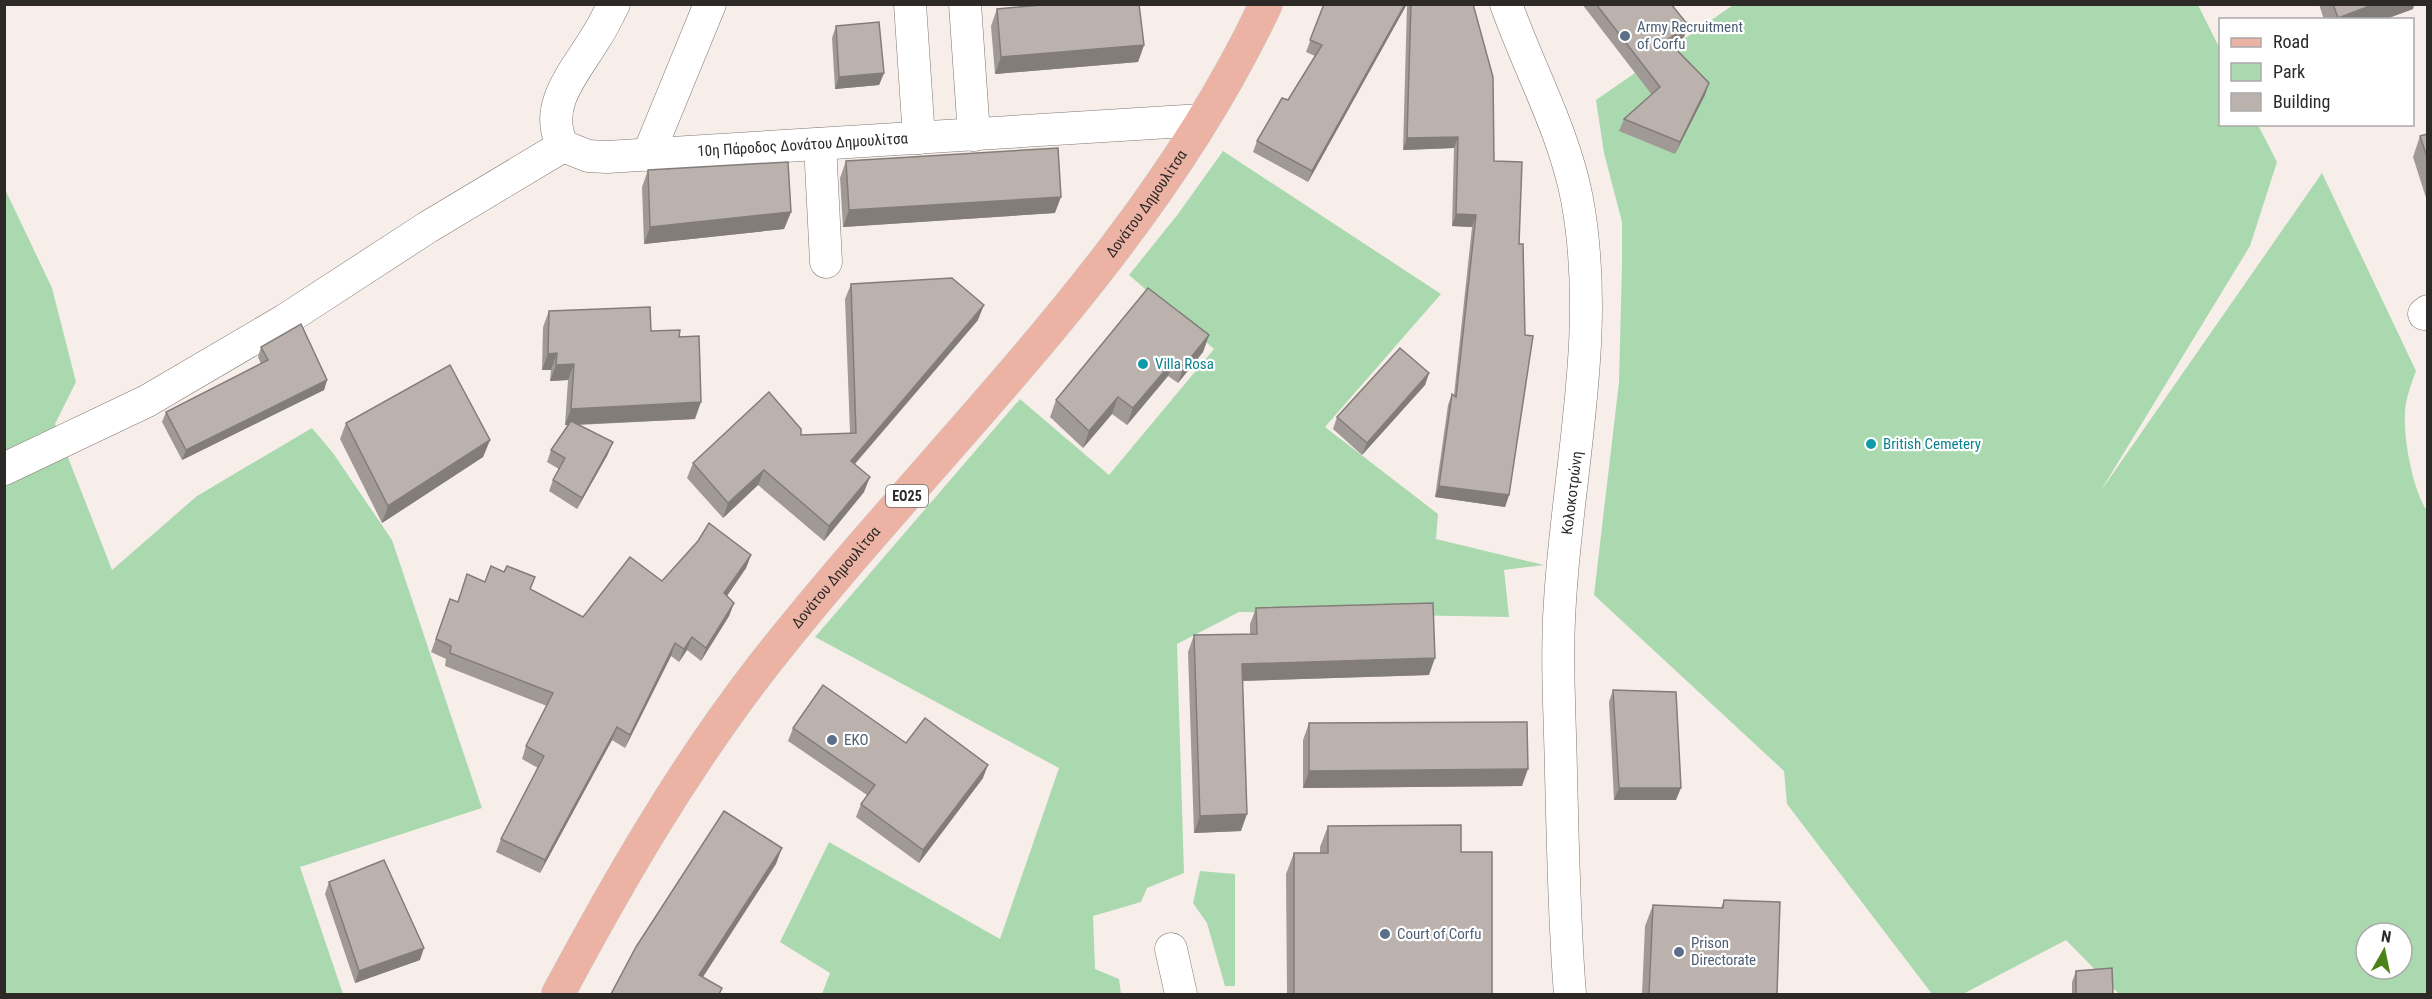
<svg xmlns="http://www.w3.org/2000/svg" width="2432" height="999" viewBox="0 0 2432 999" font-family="'Roboto Condensed',sans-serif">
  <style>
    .green { fill: #aad9b0; fill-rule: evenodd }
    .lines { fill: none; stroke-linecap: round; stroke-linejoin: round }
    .minor-casing { stroke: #7f7773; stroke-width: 33 }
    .primary-casing { stroke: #cccccb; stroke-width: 34 }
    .minor { stroke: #fff; stroke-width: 32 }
    .primary { stroke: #ecb2a3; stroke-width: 33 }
    .wall { fill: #a19996 }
    .shaded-wall { fill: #837d7a }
    .building { fill: #bbb2ae; stroke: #837d7a; stroke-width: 1.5 }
    .service-dot { fill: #5c6f8a; stroke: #fff; stroke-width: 2 }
    .culture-dot { fill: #0f9aa8; stroke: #fff; stroke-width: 2 }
    .labels { text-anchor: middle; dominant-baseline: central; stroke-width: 4.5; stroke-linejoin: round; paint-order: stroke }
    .shield { fill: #fff; stroke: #6b6968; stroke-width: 1.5 }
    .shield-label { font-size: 14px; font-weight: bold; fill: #2c2927 }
    .service-label { font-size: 15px; fill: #4e5e75; stroke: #fff; text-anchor: start }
    .street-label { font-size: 15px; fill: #2c2927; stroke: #fff }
    .culture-label { font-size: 15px; fill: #0d838f; stroke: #fff; text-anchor: start }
  </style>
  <rect width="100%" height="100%" fill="#f8eee9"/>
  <g class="green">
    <path d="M1733,5H2198L2220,49V124L2258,125L2277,162L2250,246L2100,492L2322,173L2416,371C2412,382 2408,392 2406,403C2401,429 2412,491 2428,512L2427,994H2119L2066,940L1963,994H1932L1787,804L1784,771L1594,595L1619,382L1622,264V222L1604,153L1596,100ZM2366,933H2402V969H2366Z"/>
    <path d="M1223,151L1441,294L1325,427L1438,514L1436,539L1544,565L1504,570L1509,617L1239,612L1177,644L1184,873L1147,888L1141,902L1093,916L1095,969L1119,979L1121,994H822L830,973L780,942L829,842L1000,939L1059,768L815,637L1020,399L1109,475L1214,349L1129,275L1178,214Z"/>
    <path d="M4,187L52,288L76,382L55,424L112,570L197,496L312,428L333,453L392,540L482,808L300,867L343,994H5Z"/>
    <path d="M1200,871L1235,874V986H1225L1207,923L1193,903Z"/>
  </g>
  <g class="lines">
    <defs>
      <g id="minor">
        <path id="s1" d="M614,4C608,15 603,27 596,37C577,70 541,106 563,146L588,156L607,157L1202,120"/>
        <path d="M910,4L919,138"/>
        <path d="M965,4L974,135"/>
        <path d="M1506,4C1529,69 1564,131 1577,199C1602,334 1568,467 1560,601C1556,658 1560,716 1561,773C1563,847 1564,921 1570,994"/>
        <path d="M820,144L826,262"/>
        <path d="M648,155L710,4"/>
        <path d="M2424,314L2428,311"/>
        <path d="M4,469L147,401L285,320L428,227L563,146"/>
        <path d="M1171,949L1181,994"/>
      </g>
      <g id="primary">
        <path id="s2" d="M558,994C619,880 683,769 762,667C933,448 1146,260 1266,4"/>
      </g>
    </defs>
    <use href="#minor" class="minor-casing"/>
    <use href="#primary" class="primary-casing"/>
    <use href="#minor" class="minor"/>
    <use href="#primary" class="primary"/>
  </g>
  <g class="wall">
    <path d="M1324,4H1407L1308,182L1253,152L1257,141L1288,100L1315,56L1306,52Z"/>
    <path d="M1407,4H1473L1494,161L1509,495L1505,507L1435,497L1448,405L1452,394L1454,395L1472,227L1452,226L1454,148L1403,150Z"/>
    <path d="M1582,4H1671L1688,25L1684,37L1672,45L1709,83L1705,95L1675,154L1619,131L1624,119L1652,95Z"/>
    <path d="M2319,4H2414L2413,9L2383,20H2324Z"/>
    <path d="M997,9L1144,45L1138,62L995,74L991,26Z"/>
    <path d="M836,26L884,73L879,85L835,89L832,38Z"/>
    <path d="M2427,134V201L2413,157L2420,136Z"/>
    <path d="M846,161L1055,213L843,227L840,178Z"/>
    <path d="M648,170L791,212L784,229L644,244L642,187Z"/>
    <path d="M851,284L978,320L855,464L864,492L824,541L758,485L723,518L687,478L693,463L801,435L850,433L845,299Z"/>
    <path d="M549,311L679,337L695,419L578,425L608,454L577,509L549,491L553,480L559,469L547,462L551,450L568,425H565L568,380L550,381L551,370H542L543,327Z"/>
    <path d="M1209,335L1203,352L1178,383L1168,376L1127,425L1112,414L1083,448L1050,417L1056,400Z"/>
    <path d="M261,347L327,380L324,390L182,460L162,422L166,412L261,364L258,357Z"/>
    <path d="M1429,373L1425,385L1362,455L1333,429L1337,417Z"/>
    <path d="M346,423L490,440L483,457L382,523L340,439Z"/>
    <path d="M751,555L746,568L727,596L734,603L729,616L701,661L687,650L679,662L671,656L625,748L612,740L540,873L496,852L501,839L538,768L522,759L526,746L547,706L445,666L446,659L431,652L450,599L457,602L485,582L530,589L583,617L662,581Z"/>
    <path d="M1256,608L1429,675L1242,681L1241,831L1194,833L1188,652L1194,635L1250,634V624Z"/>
    <path d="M1613,690L1676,800H1614L1609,702Z"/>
    <path d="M1309,723L1522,786L1303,788V740Z"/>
    <path d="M793,728L906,743L983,778L919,863L856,817L861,804L867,795L788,741Z"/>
    <path d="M1328,826L1461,852L1492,994H1287L1286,874L1294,853H1320V847Z"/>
    <path d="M329,882L420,960L355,983L325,894Z"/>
    <path d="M1724,900L1777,994H1642L1645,926L1653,905L1721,908Z"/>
    <path d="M2076,971L2113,994H2072V982Z"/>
  </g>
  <g class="shaded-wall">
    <path d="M1405,4H1407L1308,182L1312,171Z"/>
    <path d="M2375,4H2414L2413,9L2383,20H2338V18Z"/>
    <path d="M1688,25L1684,37L1662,52L1667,40Z"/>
    <path d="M1144,45L1138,62L995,74L1001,57Z"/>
    <path d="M884,73L879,85L835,89L839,77Z"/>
    <path d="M1709,83L1705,95L1675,154L1680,142Z"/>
    <path d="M1458,137L1454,148L1403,150L1407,138Z"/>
    <path d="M1061,197L1055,213L843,227L849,210Z"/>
    <path d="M791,212L784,229L644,244L650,227Z"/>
    <path d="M1456,214L1476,215L1472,227L1452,226Z"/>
    <path d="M984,305L978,320L845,475L851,461Z"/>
    <path d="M1209,335L1203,352L1178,383L1184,366Z"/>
    <path d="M557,353L551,370H542L548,354Z"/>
    <path d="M1174,360L1168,376L1127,425L1133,408Z"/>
    <path d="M574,364L568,380L550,381L556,365Z"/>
    <path d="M1429,373L1425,385L1362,455L1367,443Z"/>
    <path d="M327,380L324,390L182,460L186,450Z"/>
    <path d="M1118,397L1112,414L1083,448L1089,431Z"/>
    <path d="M701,402L695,419L565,425L571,409Z"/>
    <path d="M490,440L483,457L382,523L388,506Z"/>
    <path d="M613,442L608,454L577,509L582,498Z"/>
    <path d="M764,470L758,485L723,518L728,503Z"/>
    <path d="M870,477L864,492L824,541L829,526Z"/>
    <path d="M1439,486L1509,495L1505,507L1435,497Z"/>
    <path d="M751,555L746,568L720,606L724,593Z"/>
    <path d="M734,603L729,616L701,661L706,648Z"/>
    <path d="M692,637L687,650L679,662L684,649Z"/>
    <path d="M675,643L671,656L625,748L630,735Z"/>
    <path d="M1435,658L1429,675L1236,681L1242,664Z"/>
    <path d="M617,727L612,740L540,873L545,860Z"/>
    <path d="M988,765L983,778L919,863L923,850Z"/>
    <path d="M1528,769L1522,786L1303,788L1309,771Z"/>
    <path d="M1619,788H1681L1676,800H1614Z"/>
    <path d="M1247,814L1241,831L1194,833L1200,816Z"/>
    <path d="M782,848L776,864L694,991L699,975Z"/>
    <path d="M424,948L420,960L355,983L359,971Z"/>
  </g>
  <g class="building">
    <path d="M1052,4H1139L1144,45L1001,57L997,9Z"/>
    <path d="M1324,4H1405L1312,171L1257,141L1282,98L1288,100L1322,45L1310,40Z"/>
    <path d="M1411,4H1473L1493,77L1494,161L1522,162L1519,244H1523L1525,335L1533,336L1509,495L1439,486L1452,394L1456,397L1476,215L1456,214L1458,137L1407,138Z"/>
    <path d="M1596,4H1671L1688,25L1667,40L1709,83L1680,142L1624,119L1660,87Z"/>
    <path d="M2333,4H2375L2338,18Z"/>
    <path d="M879,22L884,73L839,77L836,26Z"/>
    <path d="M2427,134V157L2420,136Z"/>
    <path d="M1058,148L1061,197L849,210L846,161Z"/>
    <path d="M788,162L791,212L650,227L648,170Z"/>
    <path d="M952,278L984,305L851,461L870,477L829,526L764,470L728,503L693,463L769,392L801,429V435L856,433L851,284Z"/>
    <path d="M1148,288L1209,335L1184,366L1174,360L1133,408L1118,397L1089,431L1056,400Z"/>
    <path d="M650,307L651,331L680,330L679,337L699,336L701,402L571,409L574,364L556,365L557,353L548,354L549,311Z"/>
    <path d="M301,324L327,380L186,450L166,412L268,360L261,347Z"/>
    <path d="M1400,348L1429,373L1367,443L1337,417Z"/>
    <path d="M450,365L490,440L388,506L346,423Z"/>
    <path d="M571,421L613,442L582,498L553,480L565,458L551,450Z"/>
    <path d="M709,523L751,555L724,593L734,603L706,648L692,637L684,649L675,643L630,735L617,727L545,860L501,839L544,756L526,746L553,693L450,653L451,646L436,639L450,599L458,602L467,574L485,582L491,566L504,572L507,566L535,577L530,589L583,617L630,557L662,581L698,541Z"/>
    <path d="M1433,603L1435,658L1242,664L1247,814L1200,816L1194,635L1257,634L1256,608Z"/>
    <path d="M823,685L906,743L925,718L988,765L923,850L861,804L875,785L793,728Z"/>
    <path d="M1613,690L1676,692L1681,788H1619Z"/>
    <path d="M1527,722L1528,769L1309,771V723Z"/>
    <path d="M724,811L782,848L699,975L722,988L719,994H611L636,947Z"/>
    <path d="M1461,825V852H1492V994H1294V853H1328V826Z"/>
    <path d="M384,860L424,948L359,971L329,882Z"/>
    <path d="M1724,900L1780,902L1777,994H1649L1653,905L1723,908Z"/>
    <path d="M2112,968L2113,994H2076V971Z"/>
  </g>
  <g class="service-dot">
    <circle cx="1625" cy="36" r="6"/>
    <circle cx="832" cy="740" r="6"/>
    <circle cx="1385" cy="934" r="6"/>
    <circle cx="1679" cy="952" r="6"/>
  </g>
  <g class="culture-dot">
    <circle cx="1143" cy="364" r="6"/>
    <circle cx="1871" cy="444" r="6"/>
  </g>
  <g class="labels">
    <rect class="shield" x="886" y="485" width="42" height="22" rx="4.5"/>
    <g class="shield-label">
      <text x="907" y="496">ΕΟ25</text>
    </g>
    <g class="service-label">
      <text x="1637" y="27">Army Recruitment<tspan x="1637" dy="17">of Corfu</tspan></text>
      <text x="844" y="740">EKO</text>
      <text x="1397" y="934">Court of Corfu</text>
      <text x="1691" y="943">Prison<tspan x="1691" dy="17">Directorate</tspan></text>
    </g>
    <g class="street-label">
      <text stroke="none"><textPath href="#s1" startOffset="400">10η Πάροδος Δονάτου Δημουλίτσα</textPath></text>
      <text stroke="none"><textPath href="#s2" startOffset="988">Δονάτου Δημουλίτσα</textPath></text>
      <text transform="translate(1572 493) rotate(-83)">Κολοκοτρώνη</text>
      <text stroke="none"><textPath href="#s2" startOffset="502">Δονάτου Δημουλίτσα</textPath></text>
    </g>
    <g class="culture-label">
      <text x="1155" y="364">Villa Rosa</text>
      <text x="1883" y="444">British Cemetery</text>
    </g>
  </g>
  <rect width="2432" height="999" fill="none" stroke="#2c2927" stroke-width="12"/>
  <rect x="2219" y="18" width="195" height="108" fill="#ffffff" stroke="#aba9a9" stroke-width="1.5"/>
  <rect x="2231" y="38" width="30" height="9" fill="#ecb2a3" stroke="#aba9a9" stroke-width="1.5"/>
  <text x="2273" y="48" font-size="18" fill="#2c2927">Road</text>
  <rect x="2231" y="63" width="30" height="18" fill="#aad9b0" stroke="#aba9a9" stroke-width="1.5"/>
  <text x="2273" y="78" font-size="18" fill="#2c2927">Park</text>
  <rect x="2231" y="93" width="30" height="18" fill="#bbb2ae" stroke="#aba9a9" stroke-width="1.5"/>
  <text x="2273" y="108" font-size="18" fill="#2c2927">Building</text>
  <g transform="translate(2384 951) rotate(9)"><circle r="28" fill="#ffffff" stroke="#aba9a9" stroke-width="1.5"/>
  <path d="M0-4.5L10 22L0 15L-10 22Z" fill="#4d8219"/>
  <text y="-9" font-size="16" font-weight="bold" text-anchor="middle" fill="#2c2927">N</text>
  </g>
</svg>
